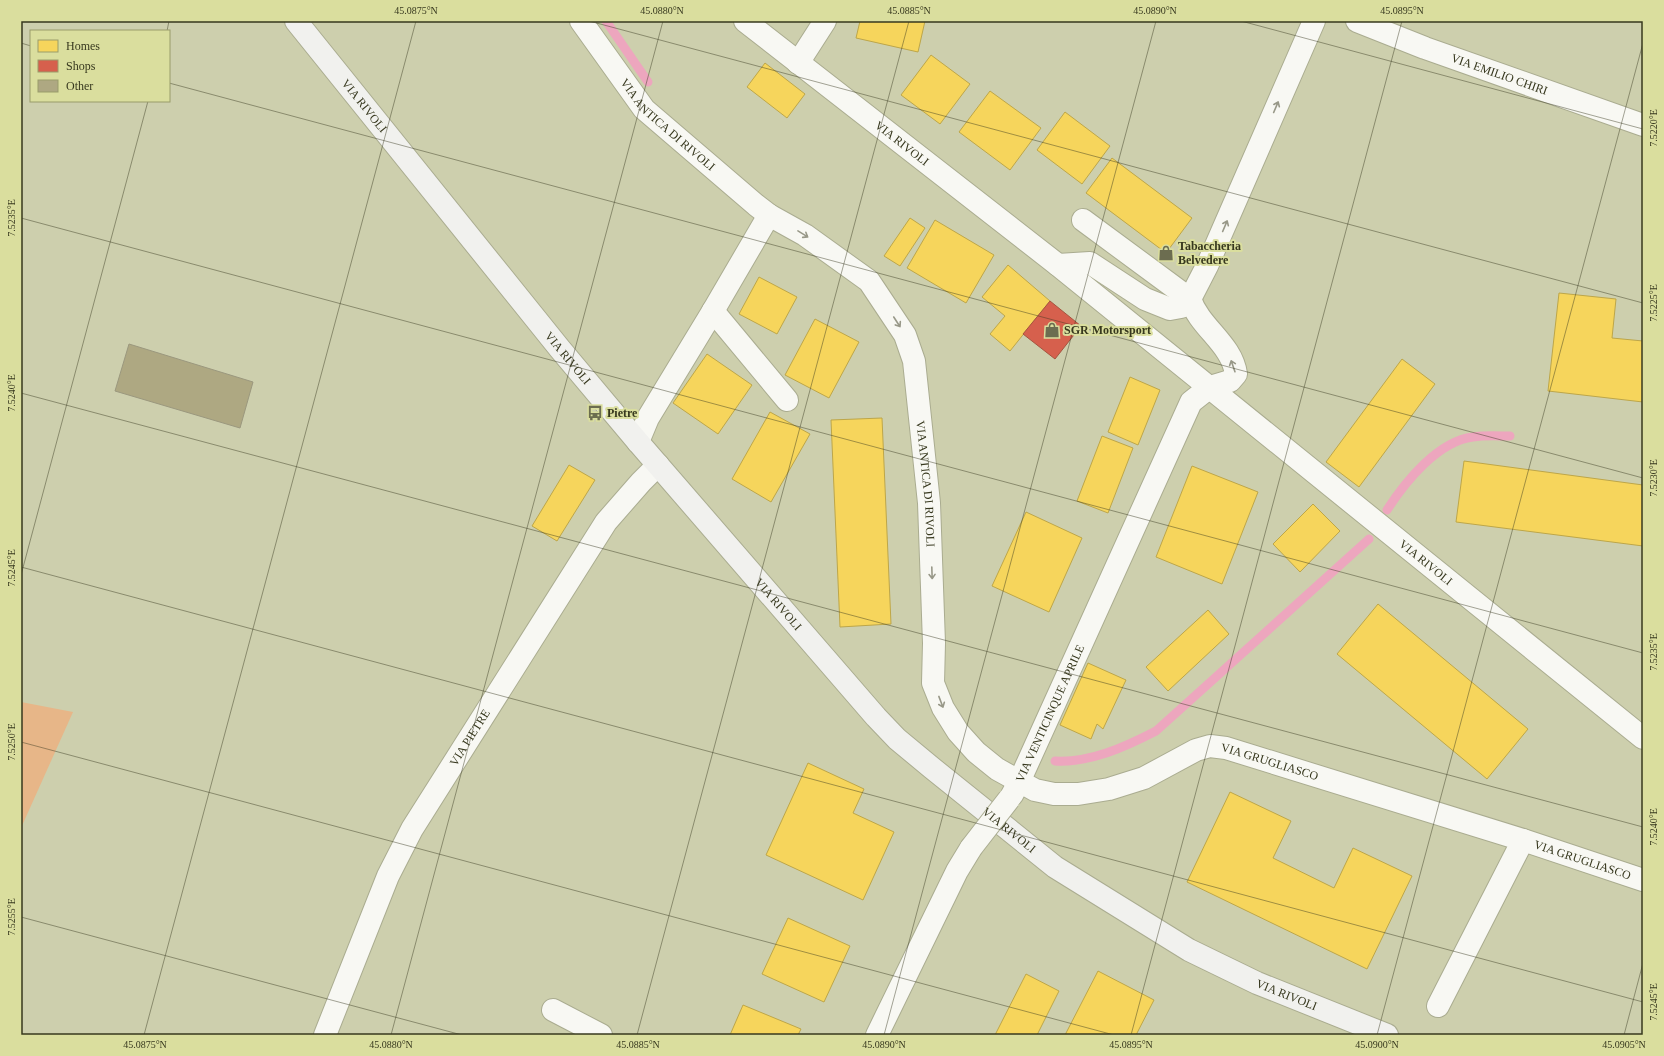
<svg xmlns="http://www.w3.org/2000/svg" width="1664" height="1056" viewBox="0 0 1664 1056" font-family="'Times New Roman',serif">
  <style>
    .green { fill: #e7b688 }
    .homes { fill: #f6d55c; stroke: #bda649 }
    .shops { fill: #d6604d; stroke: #a6543f }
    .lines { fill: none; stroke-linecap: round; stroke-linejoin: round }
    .stream { stroke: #eda6be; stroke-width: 9 }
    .building { fill: #aea882; stroke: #9b987e }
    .street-casing { stroke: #aaac90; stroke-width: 24 }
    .secondary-casing { stroke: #aaac90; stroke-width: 24 }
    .street { stroke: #f8f8f3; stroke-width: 22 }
    .secondary { stroke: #f1f1ee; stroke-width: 22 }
    .street-bridge-casing { stroke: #aaac90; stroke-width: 24; stroke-linecap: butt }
    .street-bridge { stroke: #f8f8f3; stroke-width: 22 }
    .oneway { stroke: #989888 }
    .ticks { fill: none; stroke: #37381e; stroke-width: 1; stroke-opacity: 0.45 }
    .labels { text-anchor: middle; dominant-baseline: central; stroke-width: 4; stroke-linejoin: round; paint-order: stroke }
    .street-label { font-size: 12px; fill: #37381e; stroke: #dade9e }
    .poi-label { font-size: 12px; font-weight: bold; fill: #37381e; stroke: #dade9e; text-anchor: start }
    .neatline { fill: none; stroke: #37381e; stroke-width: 1.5 }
    .ticks-label { font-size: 10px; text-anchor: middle; fill: #37381e }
  </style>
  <rect width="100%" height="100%" fill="#cdcfad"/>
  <path class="green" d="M21,702L73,712L21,828Z"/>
  <g class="homes">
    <path d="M860,21H925L918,52L856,38Z"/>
    <path d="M931,55L970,84L940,124L901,95Z"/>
    <path d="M765,63L805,94L787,118L747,87Z"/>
    <path d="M990,91L1041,128L1010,170L959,132Z"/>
    <path d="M1065,112L1110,146L1082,184L1037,150Z"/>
    <path d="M1112,158L1192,218L1166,253L1086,193Z"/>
    <path d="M910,218L925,228L900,266L884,256Z"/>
    <path d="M935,220L994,255L966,303L907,268Z"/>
    <path d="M1008,265L1050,301L1010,351L990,334L1005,316L982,297Z"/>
    <path d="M759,277L797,297L777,334L739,314Z"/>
    <path d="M1559,293L1616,299L1612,338L1643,341V402L1548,391Z"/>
    <path d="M815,319L859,342L829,398L785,375Z"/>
    <path d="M707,354L752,385L718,434L673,403Z"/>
    <path d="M1402,359L1435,384L1359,487L1326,462Z"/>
    <path d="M1130,377L1160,390L1138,445L1108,432Z"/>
    <path d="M770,412L810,434L771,502L732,479Z"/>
    <path d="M882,418L891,624L840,627L831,420Z"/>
    <path d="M1102,436L1133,448L1108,513L1077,501Z"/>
    <path d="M1464,461L1643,485V546L1456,522Z"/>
    <path d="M569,465L595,480L557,541L532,526Z"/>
    <path d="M1192,466L1258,492L1222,584L1156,557Z"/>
    <path d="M1313,504L1340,531L1300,572L1273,544Z"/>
    <path d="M1026,512L1082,538L1049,612L992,586Z"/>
    <path d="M1378,604L1528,729L1487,779L1337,654Z"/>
    <path d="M1208,610L1229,634L1168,691L1146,667Z"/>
    <path d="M1088,663L1126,680L1103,729L1097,724L1091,739L1060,725Z"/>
    <path d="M808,763L864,789L853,813L894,832L863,900L766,855Z"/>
    <path d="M1230,792L1291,821L1273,858L1334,888L1353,848L1412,876L1367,969L1187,882Z"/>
    <path d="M788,918L850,946L824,1002L762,974Z"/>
    <path d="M1098,971L1154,1000L1136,1035H1065Z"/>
    <path d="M1026,974L1059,991L1037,1035H995Z"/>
    <path d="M743,1005L801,1029L798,1035H730Z"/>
  </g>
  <path class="shops" d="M1050,301L1081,326L1055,359L1023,334Z"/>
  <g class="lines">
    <g class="stream">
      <path d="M606,21L648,82"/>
      <path d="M1387,510C1405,482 1438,441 1473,437C1485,435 1498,436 1510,436"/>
      <path d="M1055,761C1090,763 1125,747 1156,731L1369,539"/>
    </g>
  </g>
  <path class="building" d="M129,344L253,382L240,428L115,391Z"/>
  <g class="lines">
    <defs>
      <g id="street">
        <path id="s1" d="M581,21L644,109L756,205L769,215L805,235L869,281L905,335L914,361L929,503L934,643L933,683L943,708L958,732L976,752L997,769L1035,790L1054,794H1078L1109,789L1144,778L1196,750L1210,746L1226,748L1523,840L1643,880"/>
        <path id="s2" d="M745,21L1058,265L1643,738"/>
        <path id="s3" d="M1357,21L1425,48L1643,125"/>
        <path d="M798,63L825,21"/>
        <path d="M1058,265L1090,263L1145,299L1170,309L1181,307L1190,299L1207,266L1314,21"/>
        <path d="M713,311L787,400"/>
        <path d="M638,442L648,418L713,311L769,215"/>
        <path id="s4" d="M1012,795L1019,782L1191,402L1210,387L1230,381L1236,374C1232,344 1200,328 1190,299L1083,220"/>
        <path d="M1438,1006L1523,840"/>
        <path d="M553,1010L601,1035"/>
        <path id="s5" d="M325,1035L388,876L412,829L606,522L641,482L658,465"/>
        <path d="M877,1035L957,871L971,848"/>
      </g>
      <g id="secondary">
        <path id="s6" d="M296,21L560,349L638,442L876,717L897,739L932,768L1055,867L1189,950L1257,983L1387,1035"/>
      </g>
    </defs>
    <use href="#street" class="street-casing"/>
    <use href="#secondary" class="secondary-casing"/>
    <use href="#street" class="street"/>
    <use href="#secondary" class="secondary"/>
    <defs>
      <path id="street-bridge" d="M971,848L1009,799"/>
    </defs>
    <use href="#street-bridge" class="street-bridge-casing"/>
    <use href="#street-bridge" class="street-bridge"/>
  </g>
  <defs><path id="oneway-shaft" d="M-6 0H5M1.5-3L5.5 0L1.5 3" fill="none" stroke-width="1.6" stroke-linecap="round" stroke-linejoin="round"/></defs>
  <g class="oneway">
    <use href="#oneway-shaft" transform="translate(1276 107) rotate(-67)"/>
    <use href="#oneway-shaft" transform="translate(1225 226) rotate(-67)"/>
    <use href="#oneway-shaft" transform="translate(803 234) rotate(32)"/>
    <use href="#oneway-shaft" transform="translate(897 322) rotate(57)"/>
    <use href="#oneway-shaft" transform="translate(1233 366) rotate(-109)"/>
    <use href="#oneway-shaft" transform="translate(932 573) rotate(88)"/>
    <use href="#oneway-shaft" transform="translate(941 702) rotate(69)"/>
  </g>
  <path class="ticks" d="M589,21L1643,303M1241,21L1643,129M167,31L169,21M21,43L31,46M169,83L1643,478M21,218L1643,653M21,393L1643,827M21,567L1643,1002M21,575L148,101M21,742L1114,1035M21,917L462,1035M144,1035L416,21M391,1035L663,21M637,1035L909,21M884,1035L1156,21M1131,1035L1402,21M1377,1035L1643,43M1624,1035L1643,963"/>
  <defs>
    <symbol id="shop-bare" viewBox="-9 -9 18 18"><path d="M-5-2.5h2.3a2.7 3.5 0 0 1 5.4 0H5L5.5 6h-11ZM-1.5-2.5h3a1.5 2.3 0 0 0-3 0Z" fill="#6c6d50" stroke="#dade9e" stroke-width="2.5" paint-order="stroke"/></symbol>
    <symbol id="bus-bare" viewBox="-9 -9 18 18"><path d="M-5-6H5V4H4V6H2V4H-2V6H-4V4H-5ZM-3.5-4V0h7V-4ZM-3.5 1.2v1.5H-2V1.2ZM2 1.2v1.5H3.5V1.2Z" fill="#6c6d50" stroke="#dade9e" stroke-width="2.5" paint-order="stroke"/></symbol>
  </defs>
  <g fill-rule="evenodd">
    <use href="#shop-bare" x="1155" y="242" width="22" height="22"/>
    <use href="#shop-bare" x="1041" y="319" width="22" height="22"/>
    <use href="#bus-bare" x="584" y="402" width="22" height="22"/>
  </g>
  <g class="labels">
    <g class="street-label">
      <text stroke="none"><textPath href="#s3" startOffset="152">VIA EMILIO CHIRI</textPath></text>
      <text stroke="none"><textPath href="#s6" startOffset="109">VIA RIVOLI</textPath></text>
      <text stroke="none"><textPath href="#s1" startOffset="136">VIA ANTICA DI RIVOLI</textPath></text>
      <text stroke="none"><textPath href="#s2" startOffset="199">VIA RIVOLI</textPath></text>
      <text stroke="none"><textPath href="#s6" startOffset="433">VIA RIVOLI</textPath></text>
      <text stroke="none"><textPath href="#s1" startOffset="608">VIA ANTICA DI RIVOLI</textPath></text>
      <text stroke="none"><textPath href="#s2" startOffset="870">VIA RIVOLI</textPath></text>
      <text stroke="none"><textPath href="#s6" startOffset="757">VIA RIVOLI</textPath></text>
      <text stroke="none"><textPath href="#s4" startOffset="90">VIA VENTICINQUE APRILE</textPath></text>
      <text stroke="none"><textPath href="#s5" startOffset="332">VIA PIETRE</textPath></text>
      <text stroke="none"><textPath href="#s1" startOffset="1207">VIA GRUGLIASCO</textPath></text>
      <text stroke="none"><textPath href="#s6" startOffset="1081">VIA RIVOLI</textPath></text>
      <text stroke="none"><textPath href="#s1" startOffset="1535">VIA GRUGLIASCO</textPath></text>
      <text stroke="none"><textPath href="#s6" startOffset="1405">VIA RIVOLI</textPath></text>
    </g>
    <g class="poi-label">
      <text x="1178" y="246">Tabaccheria<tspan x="1178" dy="14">Belvedere</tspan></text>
      <text x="1064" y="330">SGR Motorsport</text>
      <text x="607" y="413">Pietre</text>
    </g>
  </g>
  <rect width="1664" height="1056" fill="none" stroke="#dade9e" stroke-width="44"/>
  <rect x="30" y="30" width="140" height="72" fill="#dade9e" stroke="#999c6b"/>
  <rect x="38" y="40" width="20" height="12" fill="#f6d55c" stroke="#999c6b"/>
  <text x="66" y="50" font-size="12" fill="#37381e">Homes</text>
  <rect x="38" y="60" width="20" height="12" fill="#d6604d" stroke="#999c6b"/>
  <text x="66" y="70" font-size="12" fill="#37381e">Shops</text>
  <rect x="38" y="80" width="20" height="12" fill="#aea882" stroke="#999c6b"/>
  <text x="66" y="90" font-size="12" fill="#37381e">Other</text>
  <rect x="22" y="22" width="1620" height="1012" class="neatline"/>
  <g class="ticks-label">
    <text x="416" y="14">45.0875°N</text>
    <text x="662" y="14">45.0880°N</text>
    <text x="909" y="14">45.0885°N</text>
    <text x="1155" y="14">45.0890°N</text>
    <text x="1402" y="14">45.0895°N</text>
    <text transform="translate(1653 128) rotate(-90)" y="4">7.5220°E</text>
    <text transform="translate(11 218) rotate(-90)" y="4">7.5235°E</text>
    <text transform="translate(1653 303) rotate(-90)" y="4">7.5225°E</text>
    <text transform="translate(11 393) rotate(-90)" y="4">7.5240°E</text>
    <text transform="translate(1653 478) rotate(-90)" y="4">7.5230°E</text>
    <text transform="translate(11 568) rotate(-90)" y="4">7.5245°E</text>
    <text transform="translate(1653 652) rotate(-90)" y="4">7.5235°E</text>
    <text transform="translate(11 742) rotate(-90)" y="4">7.5250°E</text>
    <text transform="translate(1653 827) rotate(-90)" y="4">7.5240°E</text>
    <text transform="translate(11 917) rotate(-90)" y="4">7.5255°E</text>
    <text transform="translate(1653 1002) rotate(-90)" y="4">7.5245°E</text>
    <text x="145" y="1048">45.0875°N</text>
    <text x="391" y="1048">45.0880°N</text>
    <text x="638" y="1048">45.0885°N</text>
    <text x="884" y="1048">45.0890°N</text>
    <text x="1131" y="1048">45.0895°N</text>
    <text x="1377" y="1048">45.0900°N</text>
    <text x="1624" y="1048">45.0905°N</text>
  </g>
</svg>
